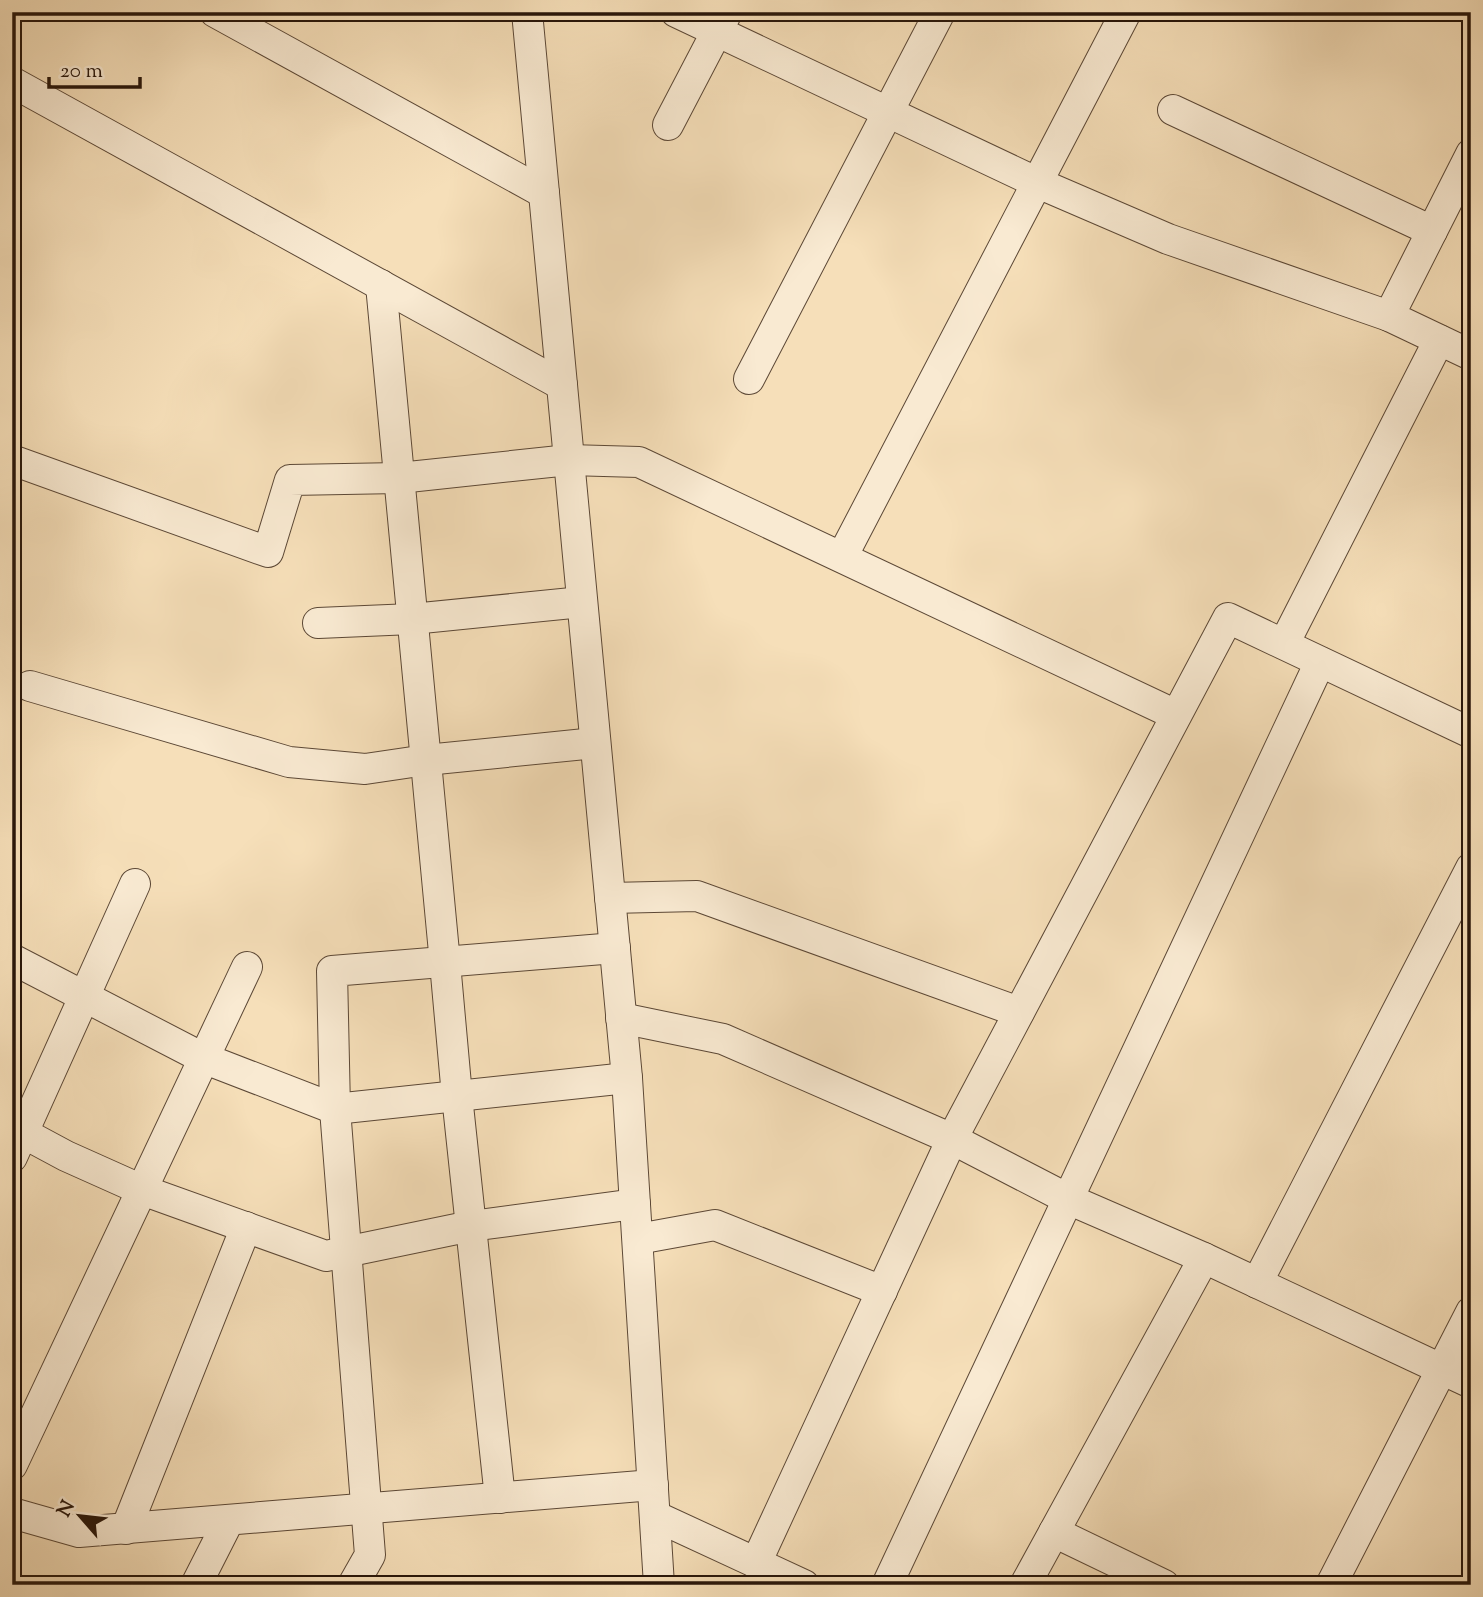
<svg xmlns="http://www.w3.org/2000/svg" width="1483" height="1597" viewBox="0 0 1483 1597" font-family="'Sorts Mill Goudy',serif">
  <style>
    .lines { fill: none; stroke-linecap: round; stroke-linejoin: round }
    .minor-casing { stroke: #5c4836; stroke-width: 32 }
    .minor { stroke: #f9ead2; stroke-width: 30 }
  </style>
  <rect width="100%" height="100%" fill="#f6dfb9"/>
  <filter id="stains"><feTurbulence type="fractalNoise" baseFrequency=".00286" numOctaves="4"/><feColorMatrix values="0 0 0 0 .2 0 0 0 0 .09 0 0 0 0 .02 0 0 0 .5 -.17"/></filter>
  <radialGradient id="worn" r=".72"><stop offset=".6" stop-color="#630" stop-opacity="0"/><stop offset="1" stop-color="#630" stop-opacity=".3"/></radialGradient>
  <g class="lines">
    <defs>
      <g id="minor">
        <path d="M215,12L544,193"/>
        <path d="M527,12L627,1078L659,1585"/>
        <path d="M676,12L1038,183L1168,239L1389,316"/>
        <path d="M12,82L562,385"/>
        <path d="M1173,110L1432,231"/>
        <path d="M668,125L727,12"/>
        <path d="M1471,154L1389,316L1471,355"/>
        <path d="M381,285L445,963L457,1096L500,1498"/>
        <path d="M749,379L940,12"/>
        <path d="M12,460L268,552L290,480L399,478L569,460L639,462L1176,715"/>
        <path d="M842,557L1126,12"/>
        <path d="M318,623L412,619L582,602"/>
        <path d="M1284,644L1439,340"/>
        <path d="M30,686L289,762L365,769L426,760L595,743"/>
        <path d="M610,898L697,896L1019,1012"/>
        <path d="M12,959L203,1058L335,1109L627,1078"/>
        <path d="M621,1018L723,1039L952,1139L1228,618L1471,733"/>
        <path d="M12,1127L66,1156L142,1190L326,1256L471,1226L635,1204"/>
        <path d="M12,1157L135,884"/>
        <path d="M638,1239L715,1225L882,1291"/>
        <path d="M1257,1283L1471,868"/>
        <path d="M12,1465L247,967"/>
        <path d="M12,1513L79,1532L653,1485"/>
        <path d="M655,1516L804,1585"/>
        <path d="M126,1529L246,1227"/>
        <path d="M1054,1532L1164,1585"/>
        <path d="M756,1563L952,1139L1068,1199L1204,1258L1471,1383"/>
        <path d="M196,1585L229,1520"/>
        <path d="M353,1585L370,1555L335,1109L332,971L615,948"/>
        <path d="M887,1585L1320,662"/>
        <path d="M1025,1585L1204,1258"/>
        <path d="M1331,1585L1471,1312"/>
      </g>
    </defs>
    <use href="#minor" class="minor-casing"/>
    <use href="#minor" class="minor"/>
  </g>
  <rect width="1483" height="1597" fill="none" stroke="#f6dfb9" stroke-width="42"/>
  <rect x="14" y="14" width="1455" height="1569" fill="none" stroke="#28160a" stroke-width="3.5"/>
  <rect x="21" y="21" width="1441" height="1555" fill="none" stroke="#28160a" stroke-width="2"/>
  <g transform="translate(80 1516) rotate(298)" stroke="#f9ead2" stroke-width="5" paint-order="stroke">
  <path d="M0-5L12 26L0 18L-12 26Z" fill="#28160a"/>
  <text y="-10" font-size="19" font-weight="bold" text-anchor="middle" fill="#28160a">N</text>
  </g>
  <path d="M49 77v10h91v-10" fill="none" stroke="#28160a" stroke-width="3.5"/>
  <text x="60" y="77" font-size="21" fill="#28160a" stroke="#f9ead2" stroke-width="5" paint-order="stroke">20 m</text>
  <rect width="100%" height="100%" filter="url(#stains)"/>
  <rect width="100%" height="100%" fill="url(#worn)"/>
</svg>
